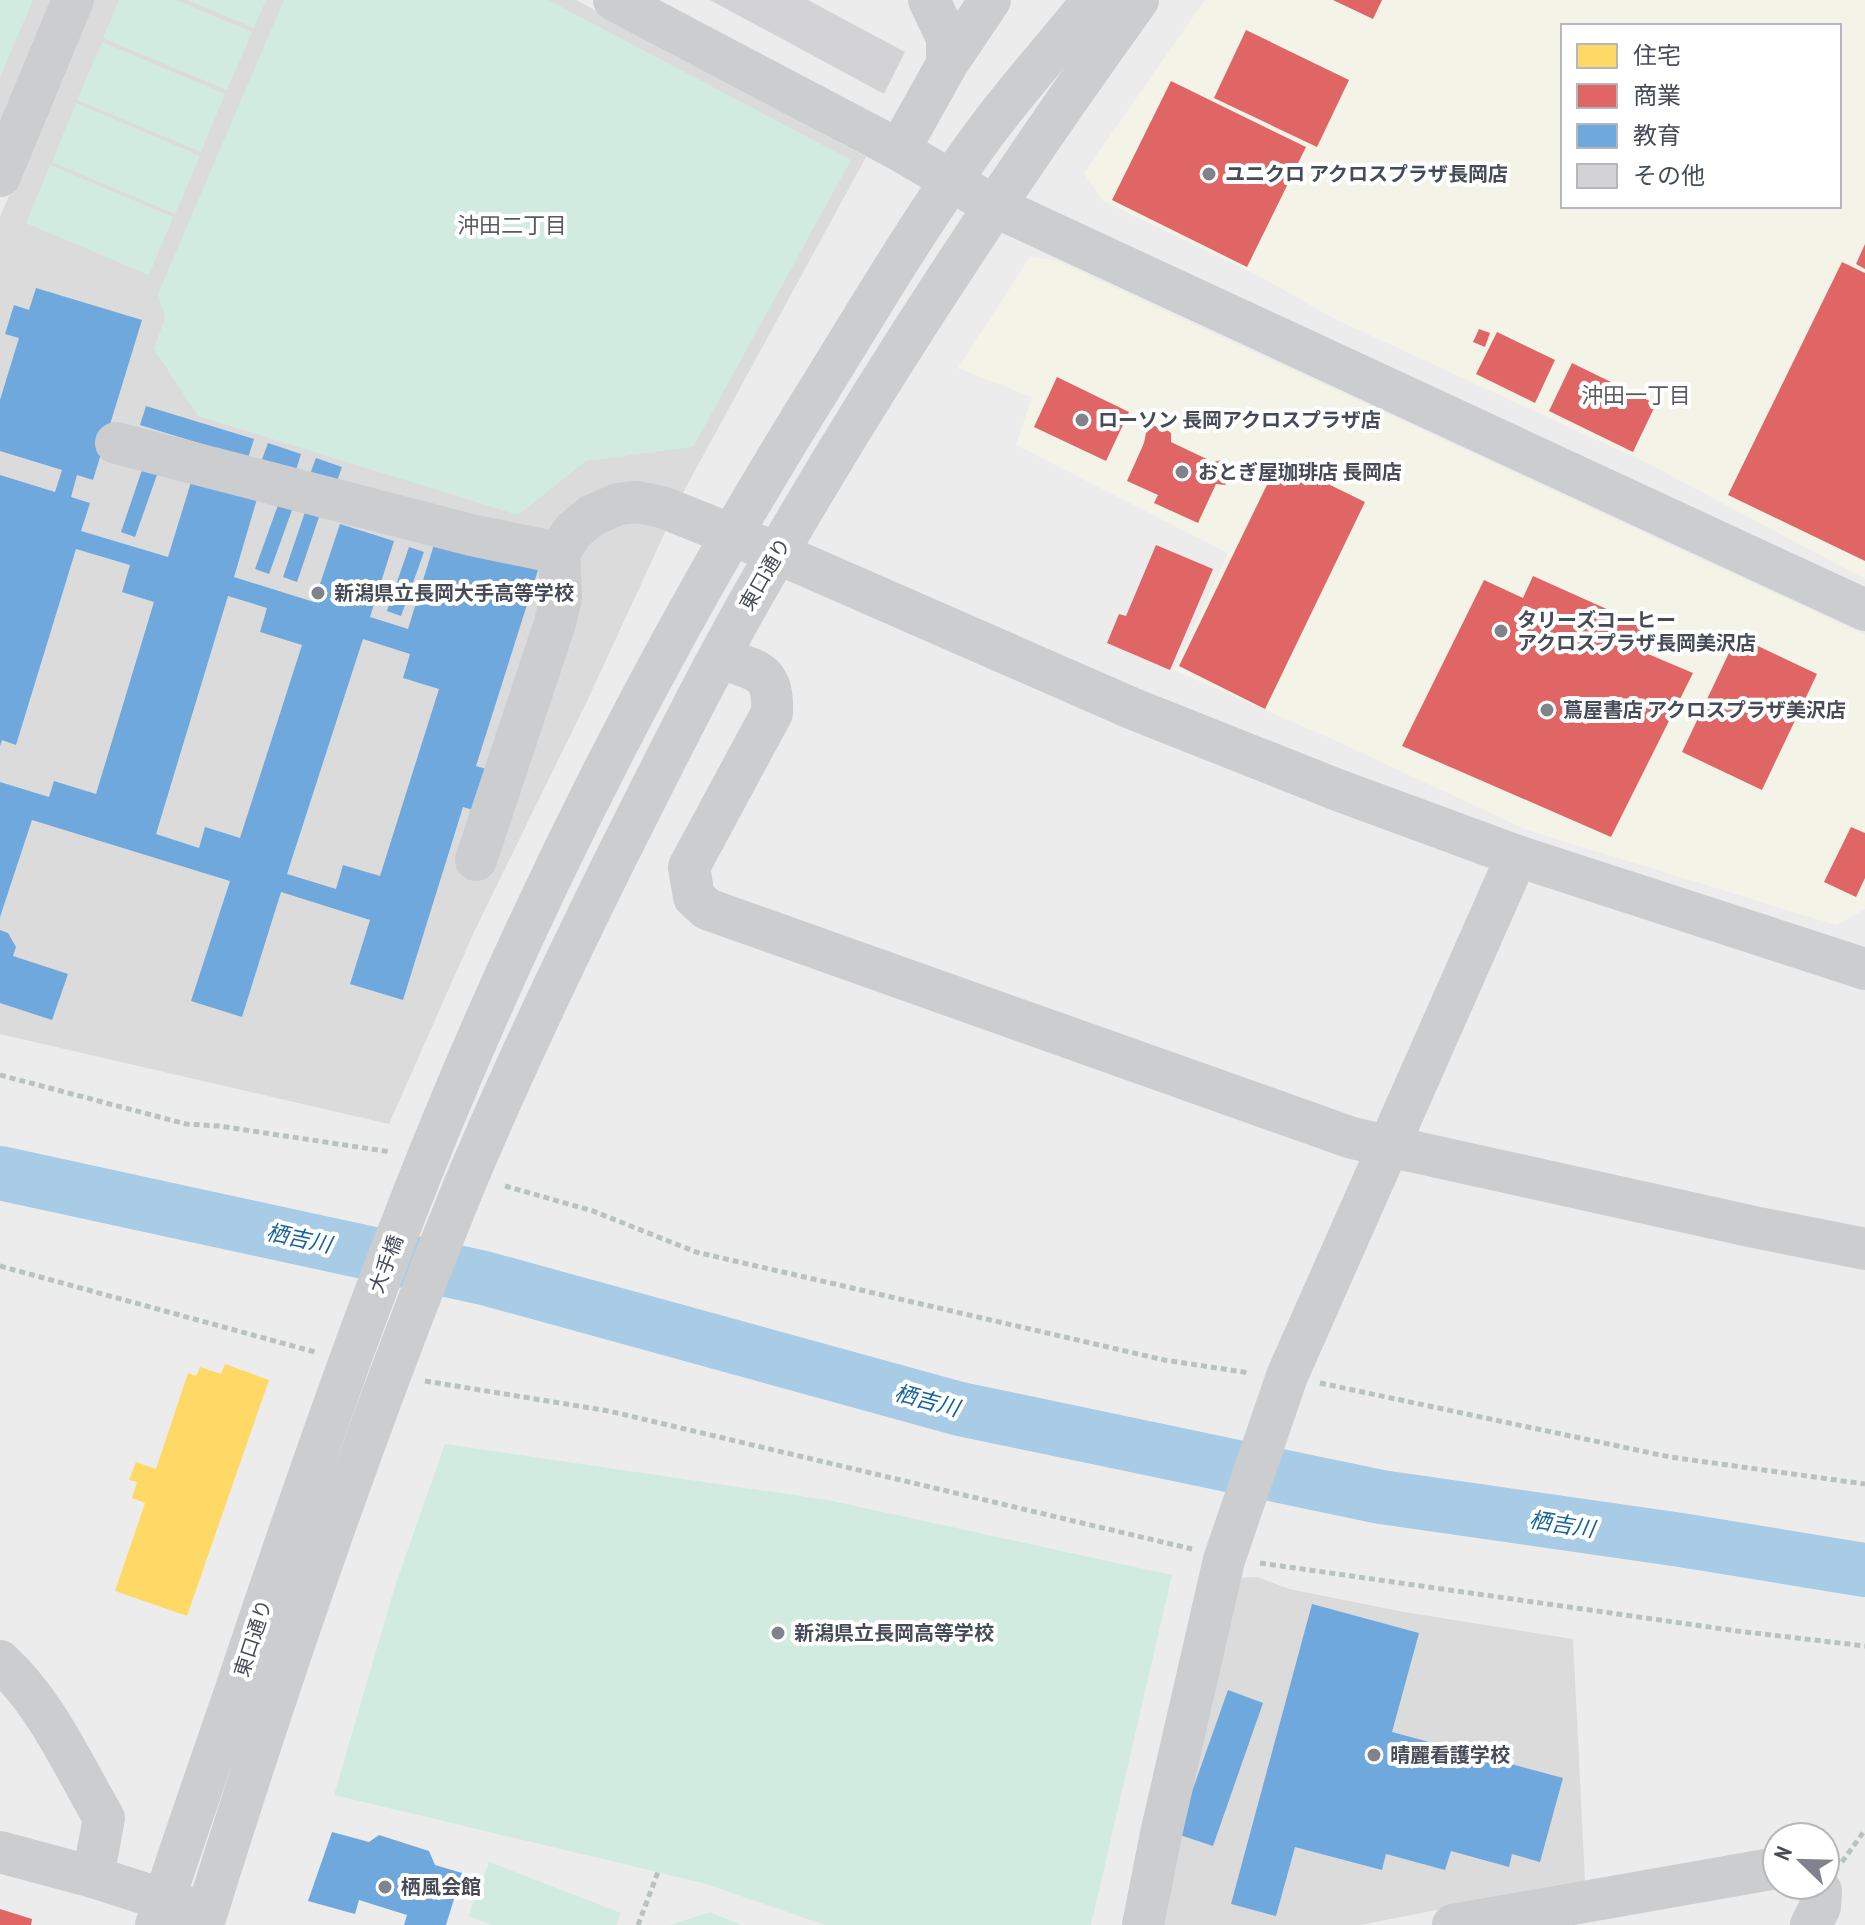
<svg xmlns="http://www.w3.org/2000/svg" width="1865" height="1925" viewBox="0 0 1865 1925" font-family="'PT Sans Narrow','Noto Sans JP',sans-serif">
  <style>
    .commercial { fill: #f4f3e8; fill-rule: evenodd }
    .education { fill: #dbdbdb }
    .green { fill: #d2ebe0 }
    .homes { fill: #ffd966 }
    .shops { fill: #e06666 }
    .schools { fill: #6fa8dc; fill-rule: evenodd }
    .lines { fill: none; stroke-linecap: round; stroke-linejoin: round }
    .river { stroke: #a9cce6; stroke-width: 54 }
    .building { fill: #d3d3d5 }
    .path { stroke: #b7c2c1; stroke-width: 5; stroke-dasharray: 6 4; stroke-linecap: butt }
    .minor { stroke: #cbcdcf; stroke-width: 42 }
    .poi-dot { fill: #80838b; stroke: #fff; stroke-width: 3 }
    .labels { text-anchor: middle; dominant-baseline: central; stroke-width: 8; stroke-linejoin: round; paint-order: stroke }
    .poi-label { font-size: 20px; font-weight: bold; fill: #454b57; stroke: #fff; text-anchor: start }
    .street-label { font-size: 20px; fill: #454b57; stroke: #fff }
    .neighbourhood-label { font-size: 22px; fill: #595a60; stroke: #fff }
    .water-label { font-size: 22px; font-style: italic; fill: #166299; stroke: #fff }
  </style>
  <rect width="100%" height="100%" fill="#edecec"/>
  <g class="commercial">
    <path d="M1205,0H1865V579L1649,464L1337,320L1259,276L1103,201L1084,173ZM1563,26H1839V206H1563Z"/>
    <path d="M1030,257L1057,261L1865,635V909L1836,925L1527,830L1334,740L1174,670L1228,553L1016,445L1032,397L958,368Z"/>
  </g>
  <g class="education">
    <path d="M0,0H52L0,123Z"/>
    <path d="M92,0H576L866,157L686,487L588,699L474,932L389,1124L0,1034V217Z"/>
    <path d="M1258,1577L1289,1589L1404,1612L1573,1639L1585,1881L1360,1925H1154L1237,1578Z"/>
  </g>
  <g class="green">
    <path d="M0,0H33L0,77Z"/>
    <path d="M119,0H176L252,32L227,90L103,38Z"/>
    <path d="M187,0H266L254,28Z"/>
    <path d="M284,0H548L851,160L693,447L586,461L518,515L198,416L154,349L165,317L158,294Z"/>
    <path d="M102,42L225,94L201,152L77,100Z"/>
    <path d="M76,103L200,156L175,214L52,162Z"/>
    <path d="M50,165L173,217L149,275L26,223Z"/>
    <path d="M445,1444L828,1500L1172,1575L1091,1925H825L703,1883L334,1795L395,1586Z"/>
    <path d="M489,1862L621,1913L616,1925H492L468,1916Z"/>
    <path d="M710,1912L741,1925H670Z"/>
  </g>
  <path class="homes" d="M225,1364L269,1380L187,1616L115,1591L145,1503L132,1498L137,1482L129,1480L136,1462L156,1469L188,1373L196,1376L200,1367L221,1374Z"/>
  <g class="shops">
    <path d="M1333,0H1382L1373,19Z"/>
    <path d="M1246,30L1349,80L1317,147L1214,98Z"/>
    <path d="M1171,81L1306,147L1247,267L1112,200Z"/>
    <path d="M1865,244V269L1856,264Z"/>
    <path d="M1842,262L1865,273V561L1728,495Z"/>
    <path d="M1479,329L1490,333L1485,347L1473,342Z"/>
    <path d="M1497,332L1555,360L1535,403L1476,374Z"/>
    <path d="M1572,363L1656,404L1633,452L1549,411Z"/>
    <path d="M1057,377L1129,412L1106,461L1034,427Z"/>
    <path d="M1153,426L1163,427L1171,433V442L1213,462L1222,460L1231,466L1233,477L1225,485L1216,484L1198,523L1154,503L1158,495L1127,481L1144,443L1146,433Z"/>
    <path d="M1279,460L1365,502L1265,709L1179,666Z"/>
    <path d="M1156,545L1213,569L1170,670L1107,643L1119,614L1126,616Z"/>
    <path d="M1533,576L1658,632L1648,654L1693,673L1611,837L1402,746L1484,580L1523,598Z"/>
    <path d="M1737,636L1817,674L1762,790L1682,752Z"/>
    <path d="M1851,827L1865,833V878L1856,897L1824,882Z"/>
    <path d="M0,1909L32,1919L31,1925H0Z"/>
  </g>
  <g class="schools">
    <path d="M36,288L142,320L93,480L77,475L71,497L90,503L81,531L168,557L192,479L257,499L234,577L314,602L340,524L394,541L370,617L408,629L436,538L538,570L476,766L496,772L483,813L463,807L403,1000L350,984L370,920L281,892L242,1017L191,1001L230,881L32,820L0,917V782L49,797L54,781L96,794L154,602L122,592L130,565L76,549L16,745L2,740L0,746V475L55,492L62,470L0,451V400L19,338L5,334L14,305L29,310ZM228,596L267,608L260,632L302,645L240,838L205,827L199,848L156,834ZM363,639L410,654L403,678L439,689L380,876L343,865L336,889L287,874Z"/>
    <path d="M146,406L254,439L248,458L140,425Z"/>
    <path d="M268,443L301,454L295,473L261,462Z"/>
    <path d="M316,458L342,467L336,484L310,474Z"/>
    <path d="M143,467L158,472L135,537L121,532Z"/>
    <path d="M278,505L292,510L269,574L255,569Z"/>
    <path d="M305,512L319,517L297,582L283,577Z"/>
    <path d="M409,547L424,552L401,616L387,611Z"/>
    <path d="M0,930L8,933L16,947L13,956L68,974L52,1020L0,1003Z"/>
    <path d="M1312,1604L1419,1633L1392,1732L1563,1778L1540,1862L1512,1854L1509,1867L1451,1851L1445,1870L1386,1854L1382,1870L1295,1847L1276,1916L1231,1904Z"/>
    <path d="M1228,1690L1263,1703L1213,1846L1177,1834Z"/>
    <path d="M332,1832L369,1842L379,1835L429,1851L435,1865L462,1873L446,1925H404L407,1915L359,1900L355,1914L308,1901Z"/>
  </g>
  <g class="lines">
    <path class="river" d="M0,1173L484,1278L960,1409L1381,1497L1681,1540L1865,1570"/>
  </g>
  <path class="building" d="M710,0H808L905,52L884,94Z"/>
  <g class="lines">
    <g class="path">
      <path d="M0,1075L186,1124L219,1126L391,1152"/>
      <path d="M505,1186L593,1211L696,1252L1164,1360L1250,1373"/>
      <path d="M0,1266L315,1352"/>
      <path d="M425,1381L609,1411L1192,1549"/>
      <path d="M1320,1383L1670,1457L1865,1484"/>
      <path d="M1260,1563L1737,1631L1865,1646"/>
      <path d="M1842,1862L1865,1830"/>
      <path d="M638,1925L658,1872"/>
    </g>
    <g class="minor">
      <path d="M614,0L899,150L994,206L1865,610"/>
      <path d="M929,0L947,38V64"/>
      <path d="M899,150L947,64L990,0"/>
      <path d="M0,176L73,0"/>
      <path d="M116,443L471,535L559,553"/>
      <path d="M719,657C756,672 774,668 772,713L689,867L694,897L707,909L1352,1138L1754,1227L1865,1249"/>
      <path d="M476,860L555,623L561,597L559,553L573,531L591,516L618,504L637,502L662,507L777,553L1131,708L1335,789L1517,856L1865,969"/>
      <path d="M0,1661C46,1703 73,1765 104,1818L93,1877"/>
      <path d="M0,1852L93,1877L190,1908"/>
      <path d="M156,1925C181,1846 209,1768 236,1689C300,1498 366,1307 443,1120C549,863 678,615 825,380C876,297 926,213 984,134C1018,88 1057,45 1093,0"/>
      <path d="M203,1925C280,1677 364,1432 462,1191C509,1078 562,967 616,858C668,755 719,651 778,552C888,362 1010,178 1138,0"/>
      <path d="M1143,1925L1161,1834L1224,1560L1287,1376L1517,856"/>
      <path d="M1453,1925L1777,1868"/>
      <path d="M1811,1925L1820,1907L1821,1891L1817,1885"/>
    </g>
  </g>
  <g class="poi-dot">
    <circle cx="1209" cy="174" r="8"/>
    <circle cx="1082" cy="420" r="8"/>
    <circle cx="1182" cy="472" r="8"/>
    <circle cx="318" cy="593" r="8"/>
    <circle cx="1501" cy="631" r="8"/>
    <circle cx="1547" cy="710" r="8"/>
    <circle cx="778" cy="1633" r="8"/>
    <circle cx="1374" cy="1755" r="8"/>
    <circle cx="385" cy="1887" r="8"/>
  </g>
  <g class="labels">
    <g class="poi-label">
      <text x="1225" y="174">ユニクロ アクロスプラザ長岡店</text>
      <text x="1098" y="420">ローソン 長岡アクロスプラザ店</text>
      <text x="1198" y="472">おとぎ屋珈琲店 長岡店</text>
      <text x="334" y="593">新潟県立長岡大手高等学校</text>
      <text x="1517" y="620">タリーズコーヒー<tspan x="1517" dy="23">アクロスプラザ長岡美沢店</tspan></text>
      <text x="1563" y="710">蔦屋書店 アクロスプラザ美沢店</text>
      <text x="794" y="1633">新潟県立長岡高等学校</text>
      <text x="1390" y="1755">晴麗看護学校</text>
      <text x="401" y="1887">栖風会館</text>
    </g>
    <g class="street-label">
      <text transform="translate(765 574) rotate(-60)">東口通り</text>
      <text transform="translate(386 1264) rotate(-69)">大手橋</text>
      <text transform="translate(253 1638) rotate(-72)">東口通り</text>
    </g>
    <g class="neighbourhood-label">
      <text x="512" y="225">沖田二丁目</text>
      <text x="1636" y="395">沖田一丁目</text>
    </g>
    <g class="water-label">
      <text transform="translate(299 1238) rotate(12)">栖吉川</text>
      <text transform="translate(927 1400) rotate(15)">栖吉川</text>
      <text transform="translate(1562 1524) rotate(9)">栖吉川</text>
    </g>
  </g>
  <rect x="1561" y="24" width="280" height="184" fill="#ffffff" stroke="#b5b7bc" stroke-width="2"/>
  <rect x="1577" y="44" width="40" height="24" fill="#ffd966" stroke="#b5b7bc" stroke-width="2"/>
  <text x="1633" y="64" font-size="24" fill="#454b57">住宅</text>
  <rect x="1577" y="84" width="40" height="24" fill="#e06666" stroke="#b5b7bc" stroke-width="2"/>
  <text x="1633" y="104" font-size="24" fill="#454b57">商業</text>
  <rect x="1577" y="124" width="40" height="24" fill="#6fa8dc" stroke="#b5b7bc" stroke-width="2"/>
  <text x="1633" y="144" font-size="24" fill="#454b57">教育</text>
  <rect x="1577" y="164" width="40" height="24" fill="#d3d3d5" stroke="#b5b7bc" stroke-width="2"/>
  <text x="1633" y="184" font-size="24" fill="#454b57">その他</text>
  <g transform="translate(1801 1861) rotate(293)"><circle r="38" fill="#ffffff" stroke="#b5b7bc" stroke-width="2"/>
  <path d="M0-6L14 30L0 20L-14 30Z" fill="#80838b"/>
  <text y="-12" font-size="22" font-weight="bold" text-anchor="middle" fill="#454b57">N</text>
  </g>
</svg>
